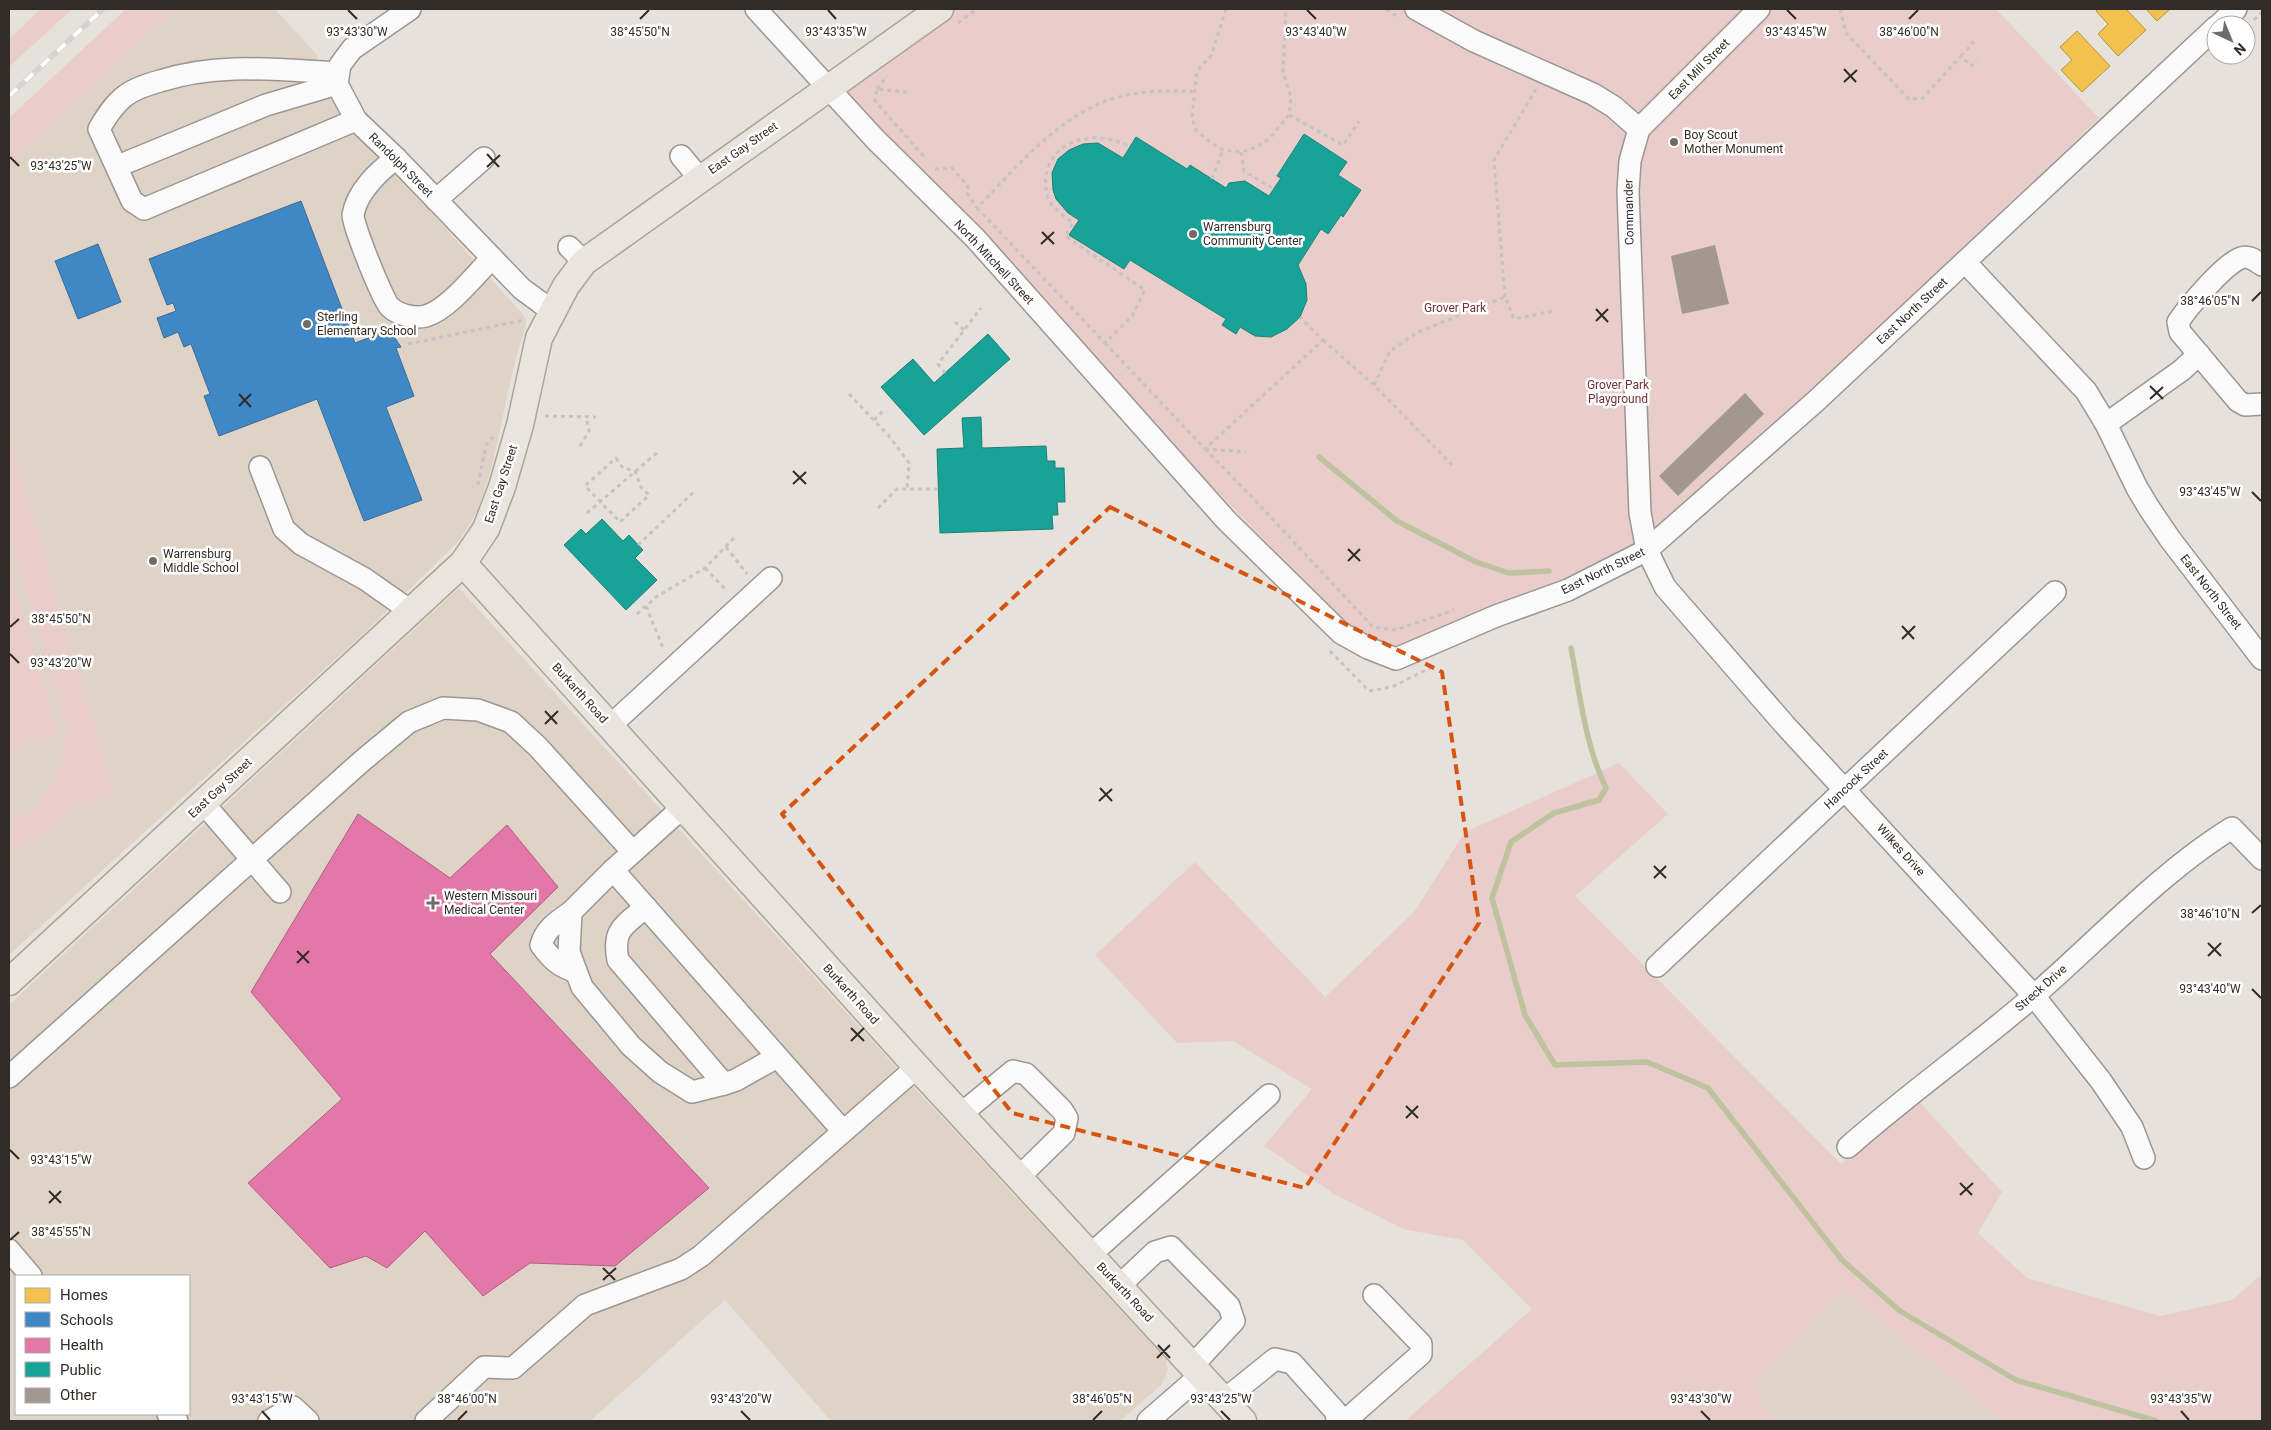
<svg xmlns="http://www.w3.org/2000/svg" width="2271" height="1430" viewBox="0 0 2271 1430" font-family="Roboto,sans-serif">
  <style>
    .built { fill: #dfd3c7; fill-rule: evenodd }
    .green { fill: #e8cdca }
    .homes { fill: #f2c14e; stroke: #b89443 }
    .schools { fill: #3f88c5; stroke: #3b6c96 }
    .health { fill: #e377a8; stroke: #ae6082 }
    .public { fill: #17a398; stroke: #1f7f76 }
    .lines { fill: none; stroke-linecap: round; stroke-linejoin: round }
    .stream { stroke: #bec29f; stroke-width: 5.5 }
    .building { fill: #a29791 }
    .minor-casing { stroke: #9b9692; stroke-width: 24 }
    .major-casing { stroke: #aaa497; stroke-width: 29 }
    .path { stroke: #c6c3c1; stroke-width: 3; stroke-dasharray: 4 4; stroke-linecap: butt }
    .minor { stroke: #fbfafa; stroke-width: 21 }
    .major { stroke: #e9e5de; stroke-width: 26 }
    .rail-casing { stroke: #d5d3d1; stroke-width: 5.5 }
    .rail { stroke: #fff; stroke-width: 4; stroke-dasharray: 11; stroke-linecap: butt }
    .marked { fill: none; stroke: #d6540f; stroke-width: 4; stroke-dasharray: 10 6; stroke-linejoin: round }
    .ticks { fill: none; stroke: #312c28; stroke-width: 2 }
    .poi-dot { fill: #716b67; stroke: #fff; stroke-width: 2 }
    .labels { text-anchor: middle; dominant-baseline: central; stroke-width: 5; stroke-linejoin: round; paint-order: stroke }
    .street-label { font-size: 12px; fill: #312c28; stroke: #fff }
    .poi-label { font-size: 12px; fill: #312c28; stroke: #fff; text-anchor: start }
    .park-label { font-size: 12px; fill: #743136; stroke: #fff }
    .ticks-label { font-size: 12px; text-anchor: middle; fill: #312c28; stroke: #fff; stroke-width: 5; stroke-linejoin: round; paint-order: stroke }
  </style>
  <rect width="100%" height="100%" fill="#e7e1db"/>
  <g class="built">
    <path d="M177,9H275L317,55L323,86L340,112L521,312L526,320L525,328L514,365L493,462L478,510L459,541L363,634L9,955V164Z"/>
    <path d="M459,588L936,1111L1166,1359L1168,1371L1161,1385L1120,1421H831L725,1300L590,1421H9V1005ZM16,1276H189V1414H16Z"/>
    <path d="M1842,1291L2003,1421H1776L1751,1386Z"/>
  </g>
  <g class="green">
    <path d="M41,9H72L9,67V39Z"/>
    <path d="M126,9H177L9,164V118Z"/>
    <path d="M940,9H1996L2099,118L1647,550L1396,659L1368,648L828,88Z"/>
    <path d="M9,431L115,794L84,806L80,797C61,825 41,842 9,853V823C51,801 66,770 65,724L9,529Z"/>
    <path d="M9,566L59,734L9,750Z"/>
    <path d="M1619,763L1668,814L1575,896L1841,1164L1913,1095L2002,1192L1978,1233L2027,1278L2160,1316L2232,1300L2262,1274V1421H2003L1842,1291L1751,1386L1776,1421H1405L1532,1309L1463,1240L1403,1229L1334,1194L1264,1146L1312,1089L1233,1041L1177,1043L1095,955L1195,862L1325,997L1414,912L1465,832Z"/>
  </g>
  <g class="homes">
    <path d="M2099,9H2126L2146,30L2118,56L2098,34L2108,24L2096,11Z"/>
    <path d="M2146,9H2170L2157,21Z"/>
    <path d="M2077,31L2110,66L2082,92L2061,70L2072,60L2060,47Z"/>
  </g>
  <g class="schools">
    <path d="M301,201L355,343L381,333L395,338L401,347L396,348L414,396L386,407L422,500L364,521L317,399L219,436L204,396L210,394L191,344L184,347L178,332L164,338L157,318L176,311L173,303L167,305L149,259Z"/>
    <path d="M98,244L121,302L78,319L55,261Z"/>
  </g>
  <path class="health" d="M358,814L450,878L507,825L558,887L490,954L709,1188L615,1266L530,1263L483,1296L425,1231L387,1268L366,1256L330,1268L248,1183L342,1099L251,992Z"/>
  <g class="public">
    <path d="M1304,134L1347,162L1338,175L1361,190L1343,217L1341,215L1328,234L1321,229L1298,265L1306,284L1307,300L1300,317L1287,329L1271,337L1255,336L1240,327L1236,334L1222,325L1226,319L1130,260L1124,269L1069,235L1079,220L1068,213L1056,199L1053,190L1052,173L1058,159L1069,150L1083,144L1098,143L1123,158L1136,137L1187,169L1190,165L1226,188L1229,183L1245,181L1269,196L1281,178L1277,176Z"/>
    <path d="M988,334L1010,359L924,435L881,387L913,359L934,383Z"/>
    <path d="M981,417L982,448L1046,446L1047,461H1055V468H1064L1065,502H1057L1058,515H1052L1053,529L940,533L937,449L964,448L962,418Z"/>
    <path d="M602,519L623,541L629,535L643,550L635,558L657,580L626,610L564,545L581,529L586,534Z"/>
  </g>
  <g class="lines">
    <g class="stream">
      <path d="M1319,457L1397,521L1476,562L1509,573L1549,571"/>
      <path d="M1571,648C1580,694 1585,745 1606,788L1599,800L1554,813L1511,842L1492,898L1525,1015L1555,1065L1647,1062L1708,1088L1842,1260L1900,1311L2016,1380L2156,1421"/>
    </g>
  </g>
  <g class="building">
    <path d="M1715,245L1729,304L1682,314L1671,256Z"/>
    <path d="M1745,393L1764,414L1678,496L1659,476Z"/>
  </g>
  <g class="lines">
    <defs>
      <g id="minor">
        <path d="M410,9L352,49L340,65L337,84L356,120L396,158L522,289L552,311"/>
        <path d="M756,9L875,139L975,238L1226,520L1341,633L1368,648L1396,659L1496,616L1568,590L1647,550L1816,401L2216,27"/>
        <path d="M1416,9L1474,41L1593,94L1614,107L1639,129"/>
        <path d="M1759,9L1639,129L1630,161L1628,191L1640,513L1647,550L1665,587L1784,724L2034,996L2101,1081L2132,1127L2144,1158"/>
        <path d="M2219,25L2236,9"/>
        <path d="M338,73C278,70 219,62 160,81C149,84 135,88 125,96C114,104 106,117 99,129L132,201L144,209L356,120"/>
        <path d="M681,156L700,179"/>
        <path d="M396,158C378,172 357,191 353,215C352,223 383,301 390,307C398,315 415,319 426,316C449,309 475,275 492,258"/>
        <path d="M118,166L266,105L337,84"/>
        <path d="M436,200L484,158"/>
        <path d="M569,247L584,262"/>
        <path d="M1965,262L2086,391L2106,424L2137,488L2149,508L2170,539L2262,659"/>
        <path d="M2262,265C2256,261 2249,255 2241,258C2224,264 2188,307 2178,322L2180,332L2238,401L2245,405L2262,404"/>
        <path d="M2106,424L2182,370L2199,354"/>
        <path d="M260,467L284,529L301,544L365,579L412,612"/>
        <path d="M610,726L771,578"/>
        <path d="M204,804L280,892"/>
        <path d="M682,808L613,870L843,1131"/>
        <path d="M613,870L571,912L569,952L582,987L631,1046L660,1072L692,1092L724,1084"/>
        <path d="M646,907C624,926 612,929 618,960L724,1084L736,1080L777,1057"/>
        <path d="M571,912C558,921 545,929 541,945C552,960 559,966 576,972"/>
        <path d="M1657,966L2055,592"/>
        <path d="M9,1077L362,761L409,722L443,708L478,710L511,722L538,747L632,851"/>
        <path d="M961,1114L1013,1071L1026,1074L1062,1110L1067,1118L1064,1133L1019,1177"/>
        <path d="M1848,1147C1909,1093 1975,1047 2036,994C2098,940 2162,871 2232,828L2262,859"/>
        <path d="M9,1250L31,1276"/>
        <path d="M1090,1255L1269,1095"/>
        <path d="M1119,1286L1155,1252L1171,1247L1229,1306L1234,1321L1192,1366"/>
        <path d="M1224,1400L1275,1359L1292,1363L1336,1412L1337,1421"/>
        <path d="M168,1414L177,1421"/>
        <path d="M269,1421L293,1407L308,1421"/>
        <path d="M426,1421L484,1367L513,1368L585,1305L681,1269L701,1256L917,1067"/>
        <path d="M1148,1421L1201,1375"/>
        <path d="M1345,1421L1421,1354V1344L1374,1295"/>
      </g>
      <g id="major">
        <path d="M463,563L917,1067L1243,1421"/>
        <path d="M9,982L463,563L486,529L502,487L520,425L539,338L566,286L584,262L940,9"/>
      </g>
    </defs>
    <use href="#minor" class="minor-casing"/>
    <use href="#major" class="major-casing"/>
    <g class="path">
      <path d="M1226,9L1211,56L1197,71L1192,118L1196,130L1210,142L1223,150L1241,152L1257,147L1269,139L1289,115L1291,97L1283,72L1286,9"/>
      <path d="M1386,9L1398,17"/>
      <path d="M1840,9L1846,33L1909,99L1923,98L1961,56L1971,66L1977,61"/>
      <path d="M2254,20L2262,12"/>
      <path d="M958,23L977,9"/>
      <path d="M1961,56L1973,43L1968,39"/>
      <path d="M877,89L887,76"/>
      <path d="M907,92L877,89L875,101L926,159"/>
      <path d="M1289,115L1343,145L1359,121"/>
      <path d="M1241,152L1244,171L1274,189"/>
      <path d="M935,169L952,168L968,186L967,193L977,208C1012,172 1049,127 1096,105C1122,92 1165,89 1194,92"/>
      <path d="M1212,179L1223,150"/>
      <path d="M977,208L1105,343L1132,316L1145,290L1065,236L1073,223C1066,217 1055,210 1050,202C1045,191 1044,180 1048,168C1060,135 1102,131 1130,147"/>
      <path d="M1505,297L1494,160L1536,89"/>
      <path d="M955,322L964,330"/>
      <path d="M1323,340L1374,385L1452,465"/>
      <path d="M1105,343L1205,449L1323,340L1300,317"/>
      <path d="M408,344L524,320"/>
      <path d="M945,373L938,364L981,308"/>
      <path d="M1374,385L1390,351L1418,332L1505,297L1514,319L1553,311"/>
      <path d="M849,394L889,436L909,463L907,490"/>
      <path d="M545,416L596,417"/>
      <path d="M874,420L884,410"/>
      <path d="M580,446L589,431L586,416"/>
      <path d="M1205,449L1252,497L1373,627L1396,630L1454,610"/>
      <path d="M1205,449L1246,452"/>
      <path d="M616,458L623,468L635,471L641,487L649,495L620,522L585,486Z"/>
      <path d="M478,485L486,445L493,437"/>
      <path d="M878,508L897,489H939"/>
      <path d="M587,513L659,451"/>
      <path d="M638,545L695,491"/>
      <path d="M726,547L747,574"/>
      <path d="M705,568L727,591"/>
      <path d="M646,606L664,650"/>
      <path d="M637,614L656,597L705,568L735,537"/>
      <path d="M1330,651L1369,691L1392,687L1434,666"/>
    </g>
    <use href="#minor" class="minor"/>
    <use href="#major" class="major"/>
    <defs>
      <path id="rail" d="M9,96L103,9"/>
    </defs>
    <use href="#rail" class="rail-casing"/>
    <use href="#rail" class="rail"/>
  </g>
  <path class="marked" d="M1110,507L1442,672L1479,923L1305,1188L1012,1113L782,814Z"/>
  <path class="ticks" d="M348,10L357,19M828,10L836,19M1307,10L1316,19M1787,10L1796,19M640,19L649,10M1909,19L1918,10M1844,69L1856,82M1844,82L1857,70M487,154L499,167M10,157L19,166M487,167L500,155M1042,232L1054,244M1041,244L1054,232M2252,301L2261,292M1596,309L1608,322M1596,321L1608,309M2150,386L2163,399M239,394L251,407M2150,399L2163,387M239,406L251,394M793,471L806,484M793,484L806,472M2252,492L2261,501M1348,549L1360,561M1348,561L1360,549M1902,626L1914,639M10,627L19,619M1902,639L1915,626M10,654L19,663M545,711L557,724M545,724L558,711M1100,788L1112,801M1099,801L1112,789M1654,866L1666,878M1654,878L1666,866M2252,913L2261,905M2208,943L2221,956M297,951L309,963M2208,956L2221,943M297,963L309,951M2252,989L2261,998M851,1028L864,1041M851,1041L864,1028M1406,1106L1418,1118M1406,1118L1418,1106M10,1150L19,1159M1960,1183L1972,1195M49,1191L61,1203M1960,1195L1973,1183M49,1203L61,1191M10,1240L19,1232M603,1268L615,1280M603,1280L616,1268M1158,1345L1170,1358M1157,1358L1170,1345M262,1411L270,1420M741,1411L750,1420M1221,1411L1230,1420M1701,1411L1710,1420M2181,1411L2189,1420M458,1420L467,1411M1093,1420L1102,1411"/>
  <g class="poi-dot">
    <circle cx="1674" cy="142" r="5"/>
    <circle cx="1193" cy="234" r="5"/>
    <circle cx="307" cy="324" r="5"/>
    <circle cx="153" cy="561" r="5"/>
    <path d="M430.5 895.5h5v5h5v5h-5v5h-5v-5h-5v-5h5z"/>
  </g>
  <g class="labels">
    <g class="street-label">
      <text transform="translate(1699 69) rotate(-45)">East Mill Street</text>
      <text transform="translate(743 148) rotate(-35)">East Gay Street</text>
      <text transform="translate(401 165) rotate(45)">Randolph Street</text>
      <text transform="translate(1629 212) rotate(-91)">Commander</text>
      <text transform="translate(994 262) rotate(47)">North Mitchell Street</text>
      <text transform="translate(1912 311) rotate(-43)">East North Street</text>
      <text transform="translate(501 484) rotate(-72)">East Gay Street</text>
      <text transform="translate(1603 571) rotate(-26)">East North Street</text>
      <text transform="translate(2211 592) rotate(52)">East North Street</text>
      <text transform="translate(580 693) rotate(48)">Burkarth Road</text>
      <text transform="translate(1856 779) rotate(-43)">Hancock Street</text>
      <text transform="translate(220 788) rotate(-43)">East Gay Street</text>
      <text transform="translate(1901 850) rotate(48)">Wilkes Drive</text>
      <text transform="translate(2041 988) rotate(-41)">Streck Drive</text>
      <text transform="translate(851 994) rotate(48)">Burkarth Road</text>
      <text transform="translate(1125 1292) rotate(47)">Burkarth Road</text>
    </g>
    <g class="poi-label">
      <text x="1684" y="135">Boy Scout<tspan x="1684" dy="14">Mother Monument</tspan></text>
      <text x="1203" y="227">Warrensburg<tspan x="1203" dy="14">Community Center</tspan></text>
      <text x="317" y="317">Sterling<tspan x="317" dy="14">Elementary School</tspan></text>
      <text x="163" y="554">Warrensburg<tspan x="163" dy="14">Middle School</tspan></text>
      <text x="444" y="896">Western Missouri<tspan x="444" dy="14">Medical Center</tspan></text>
    </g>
    <g class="park-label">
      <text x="1455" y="308">Grover Park</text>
      <text x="1618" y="385">Grover Park<tspan x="1618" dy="14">Playground</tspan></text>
    </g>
  </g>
  <g class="ticks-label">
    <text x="640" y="36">38°45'50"N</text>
    <text x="1909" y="36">38°46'00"N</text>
    <text x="357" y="36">93°43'30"W</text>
    <text x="836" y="36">93°43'35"W</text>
    <text x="1316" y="36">93°43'40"W</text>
    <text x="1796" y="36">93°43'45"W</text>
    <text x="61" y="170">93°43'25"W</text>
    <text x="2210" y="305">38°46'05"N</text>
    <text x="2210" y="496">93°43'45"W</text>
    <text x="61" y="623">38°45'50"N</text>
    <text x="61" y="667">93°43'20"W</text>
    <text x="2210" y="918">38°46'10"N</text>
    <text x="2210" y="993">93°43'40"W</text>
    <text x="61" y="1164">93°43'15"W</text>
    <text x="61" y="1236">38°45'55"N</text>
    <text x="262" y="1403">93°43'15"W</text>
    <text x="741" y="1403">93°43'20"W</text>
    <text x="1221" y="1403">93°43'25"W</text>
    <text x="1701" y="1403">93°43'30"W</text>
    <text x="2181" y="1403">93°43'35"W</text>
    <text x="467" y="1403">38°46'00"N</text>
    <text x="1102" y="1403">38°46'05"N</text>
  </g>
  <rect width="2271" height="1430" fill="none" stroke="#312c28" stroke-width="20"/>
  <rect x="15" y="1275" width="175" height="140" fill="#ffffff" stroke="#adaba9"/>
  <rect x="25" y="1288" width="25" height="15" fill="#f2c14e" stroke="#adaba9"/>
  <text x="60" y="1300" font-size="15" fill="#312c28">Homes</text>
  <rect x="25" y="1312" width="25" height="15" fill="#3f88c5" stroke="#adaba9"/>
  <text x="60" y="1325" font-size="15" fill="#312c28">Schools</text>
  <rect x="25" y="1338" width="25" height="15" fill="#e377a8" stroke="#adaba9"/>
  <text x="60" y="1350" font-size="15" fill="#312c28">Health</text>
  <rect x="25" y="1362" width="25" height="15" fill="#17a398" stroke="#adaba9"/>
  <text x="60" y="1375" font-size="15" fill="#312c28">Public</text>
  <rect x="25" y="1388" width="25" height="15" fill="#a29791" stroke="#adaba9"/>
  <text x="60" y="1400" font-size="15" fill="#312c28">Other</text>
  <g transform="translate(2231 40) rotate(136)"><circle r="24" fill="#ffffff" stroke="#adaba9"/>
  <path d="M0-4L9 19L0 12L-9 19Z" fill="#716b67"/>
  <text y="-8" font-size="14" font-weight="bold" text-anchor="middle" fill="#312c28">N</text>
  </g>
</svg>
